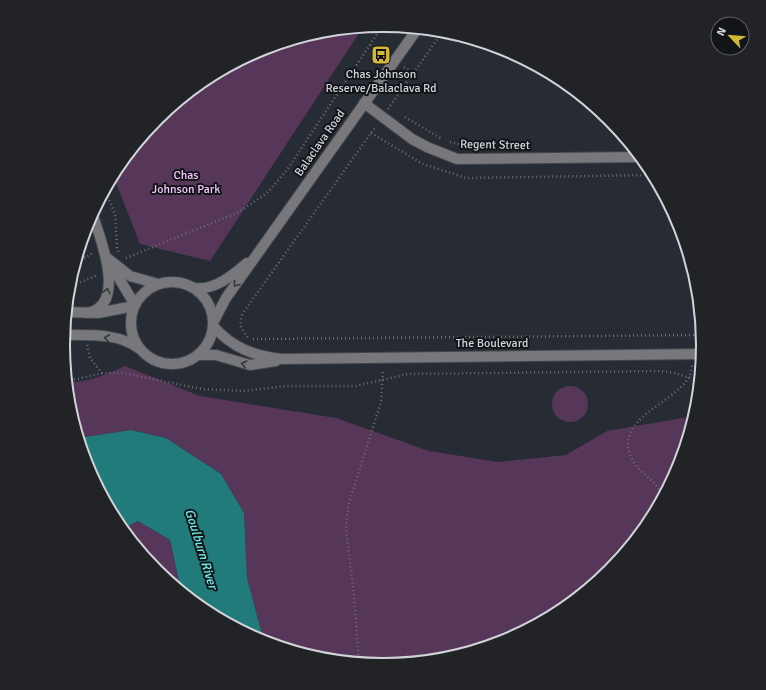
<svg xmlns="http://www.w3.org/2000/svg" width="766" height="690" viewBox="0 0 766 690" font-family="Signika,sans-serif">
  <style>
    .green { fill: #563659 }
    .water { fill: #207b7a }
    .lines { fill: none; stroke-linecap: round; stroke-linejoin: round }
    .minor-casing { stroke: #42474e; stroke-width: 12 }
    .path { stroke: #696e75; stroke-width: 2.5; stroke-dasharray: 1 3; stroke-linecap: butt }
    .minor { stroke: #78787c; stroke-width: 10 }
    .oneway { stroke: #36373b }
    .labels { text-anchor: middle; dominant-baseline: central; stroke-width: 4; stroke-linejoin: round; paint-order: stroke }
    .poi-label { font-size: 12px; fill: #d0d4d9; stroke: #121418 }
    .street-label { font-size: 12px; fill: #d0d4d9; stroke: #121418 }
    .park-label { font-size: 12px; fill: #f6c6fc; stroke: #121418 }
    .water-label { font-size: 13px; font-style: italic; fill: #6febe9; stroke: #121418 }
    .rim { fill: none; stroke: #d0d4d9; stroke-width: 2 }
  </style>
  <rect width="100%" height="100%" fill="#272c34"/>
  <g class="green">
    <path d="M363,27L210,261L140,244L113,175L117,167L157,119L205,79L261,49L321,31Z"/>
    <path d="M125,366L200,396L336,418L429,451L498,462L566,455L607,431L694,416L679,468L649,523L609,571L561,611L505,641L445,659L383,665L320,659L264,642L247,578L244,513L221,474L166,438L131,430L78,438L69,407L67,382C87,383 107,374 125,366Z"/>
    <circle cx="570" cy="404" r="18"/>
    <path d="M138,521L170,540L181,591L157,571L122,529Z"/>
  </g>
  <path class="water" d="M131,430L166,438L221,474L244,513L247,578L264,642L205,611L181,591L170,540L138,521L122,529L117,523L87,467L78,438Z"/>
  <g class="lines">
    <defs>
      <g id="minor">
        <path d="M364,103L412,139L427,147L457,159L641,157"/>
        <path d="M107,258L130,276L158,284"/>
        <path d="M111,265L135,305"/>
        <circle cx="172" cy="323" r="41"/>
        <path d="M194,288C214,291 233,275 247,263"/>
        <path d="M66,312L98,313L134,306"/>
        <path d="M87,313C128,306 100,237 92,213"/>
        <path d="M214,321L226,298L418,28"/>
        <path d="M214,327C233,348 254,356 282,359L702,354"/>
        <path d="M64,335C86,335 120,333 138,348"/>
        <path d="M198,355H216L250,365L276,361"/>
      </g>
    </defs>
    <use href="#minor" class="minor-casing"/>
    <g class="path">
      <path d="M370,45L384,55"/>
      <path d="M404,67L413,73"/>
      <path d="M388,109L443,31"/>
      <path d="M405,117L442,139"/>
      <path d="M371,133L423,164L466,178L653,175"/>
      <path d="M450,142L467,146"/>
      <path d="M105,189L115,214L117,248L119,252"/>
      <path d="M80,245L85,259"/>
      <path d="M126,258L239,212L267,193L287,170L383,25"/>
      <path d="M74,265L94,252"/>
      <path d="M69,282L74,301"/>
      <path d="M69,287L98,275"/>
      <path d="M248,337C241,330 238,322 243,313L376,126"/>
      <path d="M253,339L702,335"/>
      <path d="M87,345L90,358L102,373H122L202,389L244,391L286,386H356L408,374L660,371L675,373L699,381"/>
      <path d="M66,380L78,379L102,373"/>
      <path d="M663,496C660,491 657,486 652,481C646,475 637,469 633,461C610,419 673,405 689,377C691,374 691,369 692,365"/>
      <path d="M359,663L354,596L346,529L348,506L381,402L383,369"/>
    </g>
    <use href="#minor" class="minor"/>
  </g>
  <defs><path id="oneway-chevron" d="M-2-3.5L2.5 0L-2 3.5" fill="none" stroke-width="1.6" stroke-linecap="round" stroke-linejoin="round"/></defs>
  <g class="oneway">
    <use href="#oneway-chevron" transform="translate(236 284) rotate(128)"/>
    <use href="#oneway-chevron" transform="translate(107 291) rotate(-77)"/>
    <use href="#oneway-chevron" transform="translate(107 338) rotate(-172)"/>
    <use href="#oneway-chevron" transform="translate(244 364) rotate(-168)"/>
  </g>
  <defs>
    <symbol id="bus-square" viewBox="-11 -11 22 22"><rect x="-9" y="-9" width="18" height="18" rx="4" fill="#d2b736" stroke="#121418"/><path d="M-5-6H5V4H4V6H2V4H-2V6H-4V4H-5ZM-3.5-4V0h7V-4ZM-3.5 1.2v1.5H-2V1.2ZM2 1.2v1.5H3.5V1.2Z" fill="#111"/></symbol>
  </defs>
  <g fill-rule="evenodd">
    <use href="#bus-square" x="370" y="44" width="22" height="22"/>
  </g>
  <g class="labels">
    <g class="poi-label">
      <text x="381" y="74">Chas Johnson<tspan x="381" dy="14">Reserve/Balaclava Rd</tspan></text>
    </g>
    <g class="street-label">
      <text transform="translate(320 143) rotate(-55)">Balaclava Road</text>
      <text transform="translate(495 145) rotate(1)">Regent Street</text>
      <text x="492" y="343">The Boulevard</text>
    </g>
    <g class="park-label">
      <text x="186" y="175">Chas<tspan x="186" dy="14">Johnson Park</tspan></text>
    </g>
    <g class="water-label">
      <text transform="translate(201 549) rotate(73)">Goulburn River</text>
    </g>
  </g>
  <path d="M0 0H766V690H0ZM70 345a313 313 0 1 1 626 0a313 313 0 1 1-626 0Z" fill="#212327" fill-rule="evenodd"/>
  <path class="rim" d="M70 345a313 313 0 1 1 626 0a313 313 0 1 1-626 0Z"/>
  <g transform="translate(730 36) rotate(296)"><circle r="19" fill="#121418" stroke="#5e6165"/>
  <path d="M0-3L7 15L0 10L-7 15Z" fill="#d2b736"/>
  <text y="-6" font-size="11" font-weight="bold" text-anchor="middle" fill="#d0d4d9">N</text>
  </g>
</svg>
